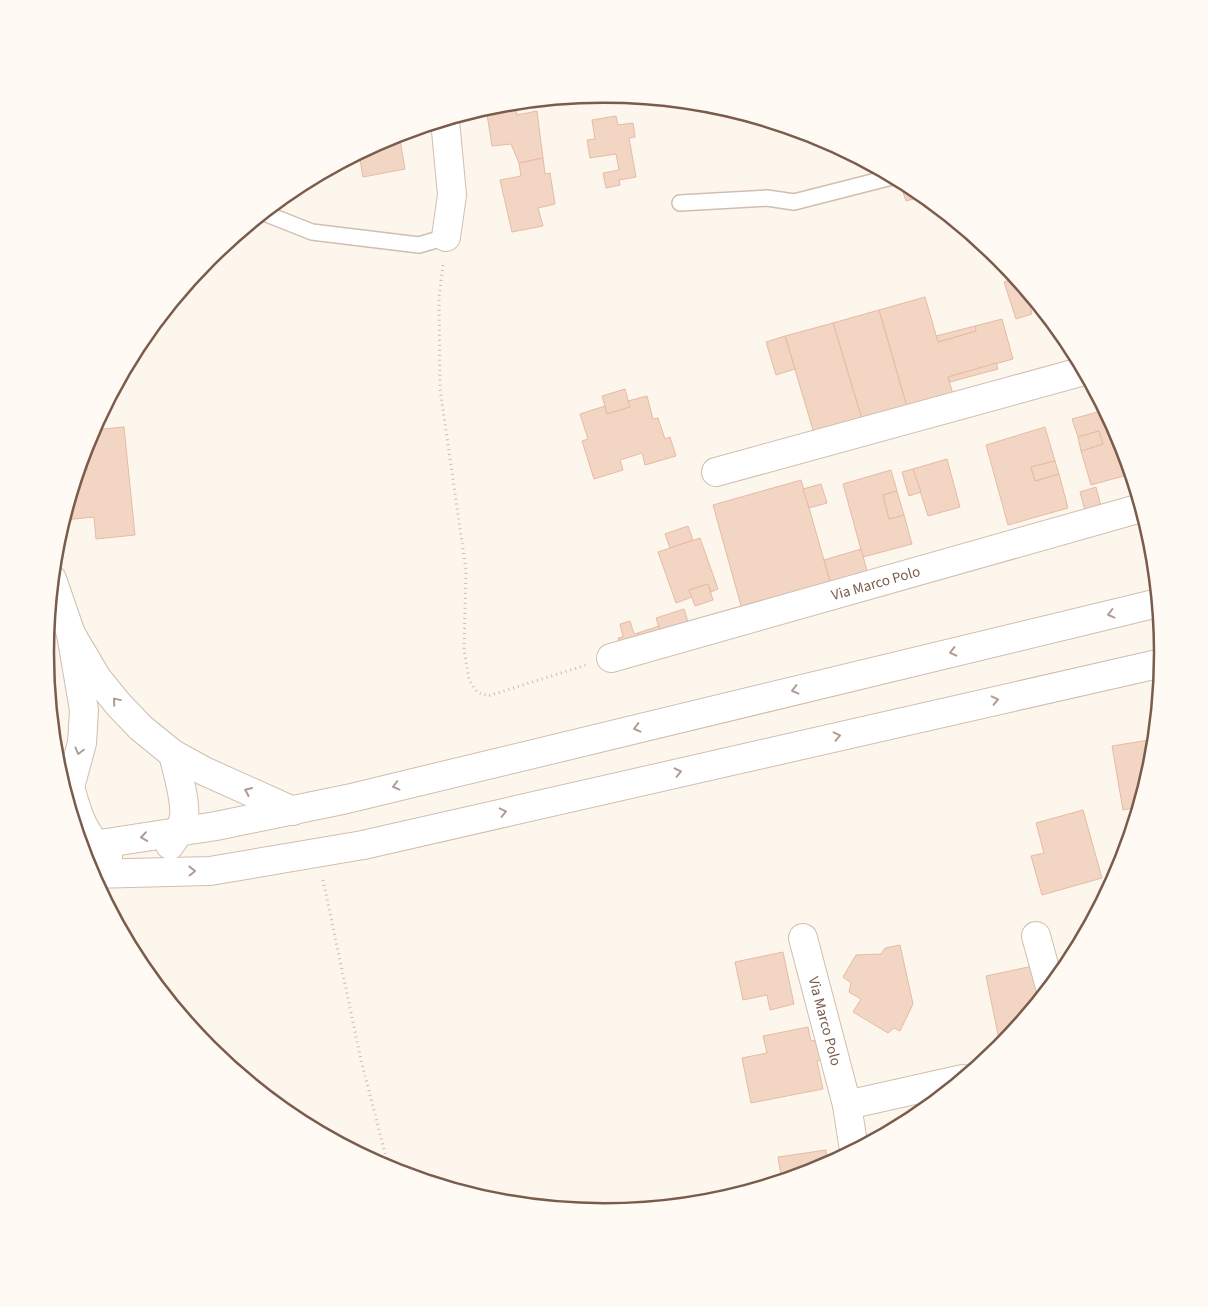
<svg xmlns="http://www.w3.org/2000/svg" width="1208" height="1307" viewBox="0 0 1208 1307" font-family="'Source Sans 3',sans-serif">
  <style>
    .building { fill: #f3d5c3; stroke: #e6bba3 }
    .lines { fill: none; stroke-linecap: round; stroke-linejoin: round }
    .lane-casing { stroke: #d1beb0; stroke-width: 18 }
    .street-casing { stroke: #d1beb0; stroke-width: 30 }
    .path { stroke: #d9b8a5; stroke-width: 3; stroke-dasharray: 1 4; stroke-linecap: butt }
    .lane { stroke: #fff; stroke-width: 15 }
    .street { stroke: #fff; stroke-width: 28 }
    .oneway { stroke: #af9d94 }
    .labels { text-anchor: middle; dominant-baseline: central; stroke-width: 4.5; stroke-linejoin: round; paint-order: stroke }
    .street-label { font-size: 15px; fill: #7a5c4d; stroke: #fffaf3 }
    .rim { fill: none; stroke: #7a5c4d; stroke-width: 2.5 }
  </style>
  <rect width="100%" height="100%" fill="#fdf6ec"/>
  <g class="building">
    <path d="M515,103L517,115L537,111L543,158L519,163L511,144L492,146L486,108Z"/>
    <path d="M616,116L618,125L633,123L635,137L629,138L636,177L619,180L620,185L606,188L603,173L619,170L616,154L590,158L587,140L595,139L592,120Z"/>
    <path d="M399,134L405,169L363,177L359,154L390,137Z"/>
    <path d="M543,158L545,174L550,173L555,204L538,208L543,226L512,232L500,180L521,176L519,163Z"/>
    <path d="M915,189L924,196L906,201L903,192Z"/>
    <path d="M1016,279L1026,290L1032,314L1016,319L1004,282Z"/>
    <path d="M925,297L938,342L976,331L975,326L1002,319L1013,359L948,377L955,401L909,414L879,310Z"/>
    <path d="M879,310L909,414L864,426L833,323Z"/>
    <path d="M833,323L864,426L816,440L785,336Z"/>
    <path d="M975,326L976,331L938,342L936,336Z"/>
    <path d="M785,336L795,369L776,375L766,342Z"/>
    <path d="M1074,353L1081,366L1072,369L1068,355Z"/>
    <path d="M996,363L998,369L950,382L948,377Z"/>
    <path d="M625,389L630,407L607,414L602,396Z"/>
    <path d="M647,396L653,419L658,418L665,439L670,437L676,456L645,465L642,453L620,460L623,470L594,479L582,441L588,439L580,414L605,406L607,414L630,407L628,401Z"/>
    <path d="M1105,410L1110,428L1114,427L1121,440L1131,474L1091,485L1081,451L1103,444L1099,431L1078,437L1072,419Z"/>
    <path d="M124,427L135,535L96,539L94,517L64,520V518L78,471L87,470L85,448L93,430Z"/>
    <path d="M1045,427L1055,461L1031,467L1035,481L1059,474L1068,508L1008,525L986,445Z"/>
    <path d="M1099,431L1103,444L1081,451L1078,437Z"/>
    <path d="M947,459L960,507L928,516L913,469Z"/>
    <path d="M1055,461L1059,474L1035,481L1031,467Z"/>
    <path d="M913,469L921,492L909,496L902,472Z"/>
    <path d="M891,470L897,491L883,495L889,519L904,515L912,544L863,557L843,484Z"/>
    <path d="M801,480L832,588L743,613L713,505Z"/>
    <path d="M821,484L827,503L809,508L803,489Z"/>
    <path d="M1096,487L1102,510L1086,514L1080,492Z"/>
    <path d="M897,491L904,515L889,519L883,495Z"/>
    <path d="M688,526L693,540L670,548L665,534Z"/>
    <path d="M700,538L718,589L711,592L708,584L689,590L692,597L676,603L658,552Z"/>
    <path d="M861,549L869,578L832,588L824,560Z"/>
    <path d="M708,584L713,600L695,606L689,590Z"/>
    <path d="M684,609L690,628L669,635L665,628L660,630L656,618Z"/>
    <path d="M630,621L634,634L638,633L641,644L622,650L618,638L623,637L620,624Z"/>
    <path d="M659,626L660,630L665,628L669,635L641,644L638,633Z"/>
    <path d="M1155,739L1152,763L1139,807L1123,810L1112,746Z"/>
    <path d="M1083,810L1102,878L1042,895L1031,856L1044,853L1036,823Z"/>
    <path d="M900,945L913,1004L900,1031L894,1028L888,1033L853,1012L861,999L849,992L851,983L843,977L856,955L881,954L885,948Z"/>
    <path d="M783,952L794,1004L770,1010L767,995L743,1000L735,962Z"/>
    <path d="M1033,966L1040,999L1004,1043L1000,1044L986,976Z"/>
    <path d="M808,1027L811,1041L818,1040L822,1060L817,1061L823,1089L751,1103L742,1058L767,1053L763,1036Z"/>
    <path d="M826,1150L828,1164L818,1170L782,1181L778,1157Z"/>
  </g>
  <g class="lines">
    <defs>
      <g id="lane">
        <path d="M680,203L767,198L794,202L892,177"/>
        <path d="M264,213L312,232L419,245L446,237"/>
      </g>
      <g id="street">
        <path d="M445,120L452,195L446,237"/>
        <path d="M716,472L1084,371"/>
        <path d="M52,579L71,634L84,710L82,743L70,787L65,793"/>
        <path d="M71,634L97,678L118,704L141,728L173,754L204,771L293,811"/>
        <path id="s1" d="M611,658L1141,508"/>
        <path d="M70,787C78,816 84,836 108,856"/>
        <path d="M170,845C176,837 182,827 184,817C186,800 177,771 173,754"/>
        <path d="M81,847L216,826L347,799L1158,603"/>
        <path d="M91,874L210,871L363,845L1162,663"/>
        <path d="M1036,936L1050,987"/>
        <path id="s2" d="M803,938L847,1105"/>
        <path d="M854,1150L847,1105L963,1079"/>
      </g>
    </defs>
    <use href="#lane" class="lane-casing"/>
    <use href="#street" class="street-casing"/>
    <g class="path">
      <path d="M443,265L439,297L440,389L466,570L464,649L469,680L477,692L488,696L586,665"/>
      <path d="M323,880L361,1060L389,1169"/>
    </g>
    <use href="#lane" class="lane"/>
    <use href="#street" class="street"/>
  </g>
  <defs><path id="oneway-chevron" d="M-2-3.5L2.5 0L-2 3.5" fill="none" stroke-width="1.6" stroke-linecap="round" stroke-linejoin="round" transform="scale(1.25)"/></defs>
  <g class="oneway">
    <use href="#oneway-chevron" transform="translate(1111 614) rotate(166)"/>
    <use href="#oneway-chevron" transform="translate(953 652) rotate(166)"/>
    <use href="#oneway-chevron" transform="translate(795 690) rotate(166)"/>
    <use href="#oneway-chevron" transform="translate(995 700) rotate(-13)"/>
    <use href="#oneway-chevron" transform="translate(116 701) rotate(-130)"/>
    <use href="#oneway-chevron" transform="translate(637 728) rotate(166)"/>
    <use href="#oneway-chevron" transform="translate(837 736) rotate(-13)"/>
    <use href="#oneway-chevron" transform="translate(79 751) rotate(105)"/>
    <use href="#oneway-chevron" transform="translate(678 772) rotate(-13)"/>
    <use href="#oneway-chevron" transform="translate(396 786) rotate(166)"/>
    <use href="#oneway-chevron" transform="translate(248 791) rotate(-156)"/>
    <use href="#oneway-chevron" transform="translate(503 812) rotate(-13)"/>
    <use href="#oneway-chevron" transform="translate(144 837) rotate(172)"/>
    <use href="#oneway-chevron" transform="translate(192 871) rotate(-1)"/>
  </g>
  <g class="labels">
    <g class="street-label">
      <text stroke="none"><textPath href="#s1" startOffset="275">Via Marco Polo</textPath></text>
      <text stroke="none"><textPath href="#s2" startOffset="86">Via Marco Polo</textPath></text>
    </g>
  </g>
  <path d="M0 0H1208V1307H0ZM54 653a550 550 0 1 1 1100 0a550 550 0 1 1-1100 0Z" fill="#fffaf3" fill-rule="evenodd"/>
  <path class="rim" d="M54 653a550 550 0 1 1 1100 0a550 550 0 1 1-1100 0Z"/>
</svg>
